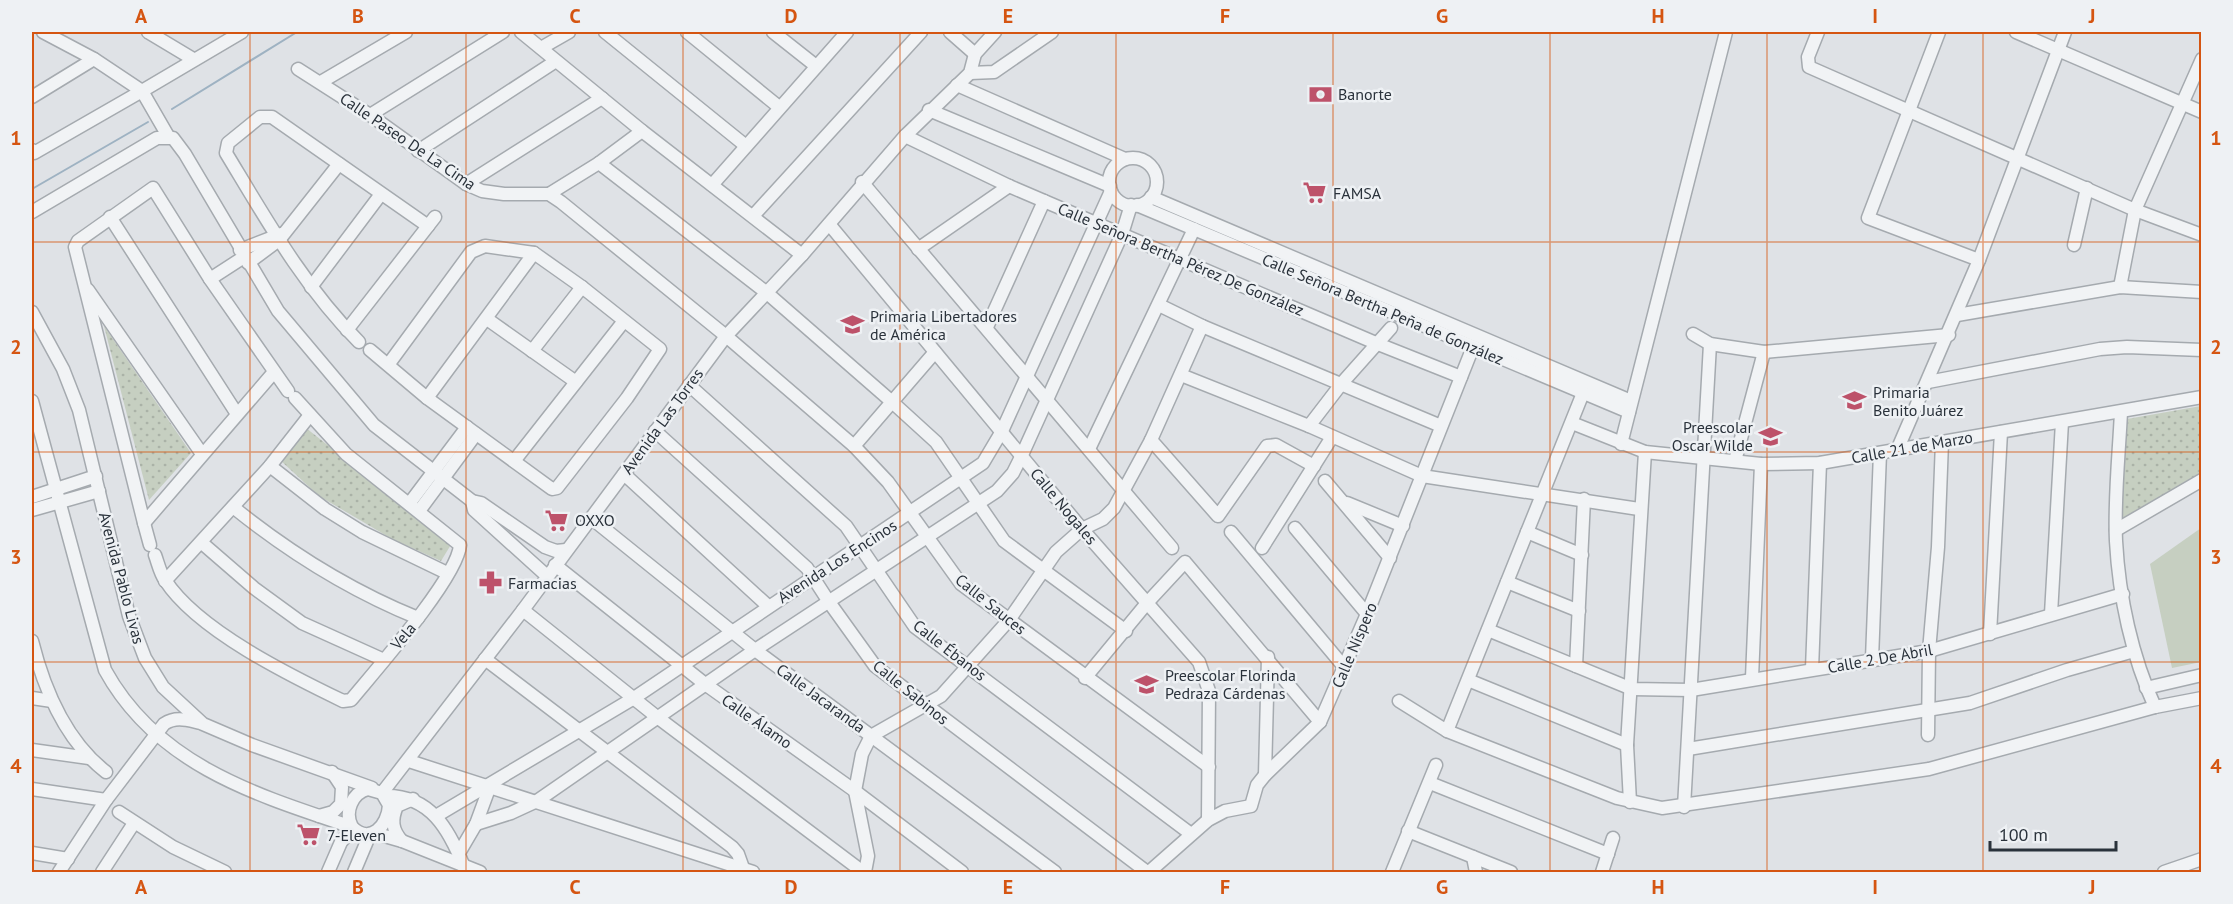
<svg xmlns="http://www.w3.org/2000/svg" width="2233" height="904" viewBox="0 0 2233 904" font-family="'PT Sans',sans-serif">
  <style>
    .grass { fill: url(#grass-dots) }
    .pitch { fill: #c6cfc1 }
    .lines { fill: none; stroke-linecap: round; stroke-linejoin: round }
    .stream { stroke: #9eb2c2; stroke-width: 2 }
    .minor-casing { stroke: #a5aaaf; stroke-width: 15 }
    .minor { stroke: #f1f3f5; stroke-width: 12 }
    .grid { fill: none; stroke: #d55511; stroke-width: 1.5; stroke-opacity: 0.55 }
    .labels { text-anchor: middle; dominant-baseline: central; stroke-width: 5; stroke-linejoin: round; paint-order: stroke }
    .poi-label { font-size: 16px; fill: #2a323b; stroke: #eef1f4; text-anchor: start }
    .street-label { font-size: 16px; fill: #2a323b; stroke: #eef1f4 }
    .neatline { fill: none; stroke: #d55511; stroke-width: 2 }
    .grid-label { font-size: 20px; text-anchor: middle; font-weight: bold; fill: #d55511 }
  </style>
  <defs>
    <pattern id="grass-dots" width="8" height="8" patternUnits="userSpaceOnUse" patternTransform="scale(1.5)"><rect width="8" height="8" fill="#c6cfc1"/><path d="M2 2h.1M6 6h.1" fill="none" stroke="#aab2a7" stroke-width="1.8" stroke-linecap="round"/></pattern>
  </defs>
  <rect width="100%" height="100%" fill="#dfe2e6"/>
  <g class="grass">
    <path d="M104,326L191,453L149,500Z"/>
    <path d="M2201,406V473L2121,522L2127,419Z"/>
    <path d="M306,428L452,543L441,561L392,539L319,496L280,460Z"/>
  </g>
  <path class="pitch" d="M2201,528V662L2172,668L2150,564Z"/>
  <g class="lines">
    <g class="stream">
      <path d="M172,109L297,32"/>
      <path d="M32,189L148,122"/>
    </g>
    <defs>
      <g id="minor">
        <path d="M148,32L193,59"/>
        <path d="M521,32L642,131L802,255"/>
        <path d="M605,32L746,146"/>
        <path d="M687,32L779,107"/>
        <path d="M773,32L816,66"/>
        <path d="M950,32L975,54"/>
        <path d="M1818,32L1808,57L1809,67L2135,210L2202,235"/>
        <path d="M1939,32L1868,218L1979,260"/>
        <path d="M2016,32L2202,112"/>
        <path d="M541,48L569,32"/>
        <path d="M298,69L370,115L466,184L482,191L504,194H549L561,202L726,336L854,446L888,482L961,584L1209,767"/>
        <path d="M970,73L994,72L1052,32"/>
        <path d="M321,82L406,32"/>
        <path d="M957,85L1125,159"/>
        <path d="M32,97L94,59"/>
        <path d="M929,110L1110,186"/>
        <path d="M370,115L503,32"/>
        <path d="M168,136L142,91L242,32"/>
        <path d="M905,136L1009,186L1378,344L1461,377"/>
        <path d="M32,150L34,153L142,91L94,59L43,32"/>
        <path d="M418,151L556,61"/>
        <circle cx="1133" cy="182" r="24"/>
        <path d="M599,163L767,293L891,401L936,442L1004,541L1126,631"/>
        <path d="M862,182L1172,548"/>
        <path d="M466,184L602,98"/>
        <path d="M712,185L847,32"/>
        <path d="M549,194L599,163L642,131"/>
        <path d="M1151,197L1631,401"/>
        <path d="M1137,205L1629,412"/>
        <path d="M32,212L157,138H173L185,154L278,311L374,425L472,501L481,503L545,547L556,551L566,550"/>
        <path d="M753,216L921,32"/>
        <path d="M110,217L237,414"/>
        <path d="M829,224L1082,529L1199,662L1209,691L1208,820"/>
        <path d="M2074,245L2087,188"/>
        <path d="M918,249L1009,186"/>
        <path d="M240,250L281,234"/>
        <path d="M248,263L279,240L339,164"/>
        <path d="M210,279L244,257"/>
        <path d="M311,287L381,194"/>
        <path d="M2120,287L2135,210L2202,59"/>
        <path d="M88,290L202,454"/>
        <path d="M1159,305L1202,326L1441,426"/>
        <path d="M32,312L63,369L79,410L129,616L145,658L163,687L203,724L252,745L372,788"/>
        <path d="M1957,315L2120,287L2202,292"/>
        <path d="M487,319L576,382"/>
        <path d="M987,327L1044,201"/>
        <path d="M347,330L435,217"/>
        <path d="M1693,334L1710,344L1764,352L1949,335"/>
        <path d="M359,342C304,287 266,219 226,153L228,143L260,117H272L428,226"/>
        <path d="M370,350L427,398L552,489L557,488L627,398L660,349L582,287L534,253L485,246L471,252L388,365"/>
        <path d="M532,351L582,287"/>
        <path d="M274,372L144,523L75,247L78,241L153,188L210,279L288,391"/>
        <path d="M1181,375L1309,426L1422,476L1639,509"/>
        <path d="M1928,382L2100,349L2127,347L2202,350"/>
        <path d="M689,385L846,526L915,627L1191,834"/>
        <path d="M427,398L534,253"/>
        <path d="M32,401L105,670C157,765 256,795 352,827C370,845 388,826 389,805L382,793L368,789C352,793 344,812 352,827"/>
        <path d="M2121,412C2119,454 2114,499 2116,541C2119,597 2132,657 2155,707"/>
        <path d="M1572,423L1645,452L1761,464L1820,463L2202,397"/>
        <path d="M1309,426L1342,383L1391,328"/>
        <path d="M655,431L807,568L829,602L875,666L1147,872"/>
        <path d="M1151,440L1218,516L1267,446L1276,445L1314,466"/>
        <path d="M1621,444L1726,32"/>
        <path d="M854,446L935,352"/>
        <path d="M1898,448L1979,260L2065,32"/>
        <path d="M1089,449L1194,229"/>
        <path d="M514,461L624,321"/>
        <path d="M1735,461L1764,352"/>
        <path d="M270,466L325,509L362,532L447,573"/>
        <path d="M624,474L768,606"/>
        <path d="M1325,481L1390,558"/>
        <path d="M32,497L96,476"/>
        <path d="M472,501L474,510L547,576"/>
        <path d="M1347,503L1403,526"/>
        <path d="M409,504L467,427"/>
        <path d="M233,507C290,553 349,590 418,618"/>
        <path d="M32,510L99,491"/>
        <path d="M419,511L476,434"/>
        <path d="M591,518L755,650L1055,872"/>
        <path d="M144,523L150,545"/>
        <path d="M1295,528L1367,614"/>
        <path d="M2116,530L2202,480"/>
        <path d="M1231,532L1345,668"/>
        <path d="M1527,532L1582,555"/>
        <path d="M202,543L254,588L302,623L384,660"/>
        <path d="M1262,548L1332,437"/>
        <path d="M155,555C158,563 160,573 165,580C197,630 291,676 343,701L351,700C374,672 458,577 460,545L346,454L295,398"/>
        <path d="M555,565L705,684L855,791L962,872"/>
        <path d="M165,581L270,466L310,415"/>
        <path d="M1507,582L1579,611"/>
        <path d="M523,610L657,717L863,872"/>
        <path d="M2051,614L2062,422"/>
        <path d="M1488,630L1632,689L1691,690L1929,651L2123,594"/>
        <path d="M1990,634L2001,432"/>
        <path d="M32,641C44,689 66,741 106,772"/>
        <path d="M485,659L732,847L738,854L743,868"/>
        <path d="M1872,659L1880,453"/>
        <path d="M1576,666L1584,499"/>
        <path d="M1812,669L1820,463"/>
        <path d="M1085,678L1147,603L1185,562L1320,722"/>
        <path d="M1752,678L1761,464"/>
        <path d="M1468,680L1627,745"/>
        <path d="M2146,688L2202,675"/>
        <path d="M32,698L52,701"/>
        <path d="M1399,701L1447,731L1617,798L1662,808L1929,769L2155,707L2202,698"/>
        <path d="M1447,731L1583,393"/>
        <path d="M1928,735L1929,651L1938,547L1942,442"/>
        <path d="M1688,749L1970,703L2067,670L2134,651"/>
        <path d="M32,750L89,758"/>
        <path d="M409,761L753,872"/>
        <path d="M1265,775L1268,657"/>
        <path d="M1430,783L1608,854"/>
        <path d="M32,789L106,800"/>
        <path d="M382,793L523,610L726,336L802,255L905,136L970,73L975,54L995,32"/>
        <path d="M385,796C430,795 449,829 464,867"/>
        <path d="M1630,802L1627,745L1645,452"/>
        <path d="M1684,807L1710,344"/>
        <path d="M119,812L173,847L225,872"/>
        <path d="M319,816L333,812L341,804L342,787L332,772"/>
        <path d="M436,816L634,698L983,463L1002,431L1111,191"/>
        <path d="M476,824L511,813L537,801L755,650L997,491L1013,473L1022,455L1122,234L1131,205"/>
        <path d="M1408,831L1511,872"/>
        <path d="M374,833L402,841L480,872"/>
        <path d="M402,841C392,830 391,820 397,806L413,799"/>
        <path d="M32,853L68,859"/>
        <path d="M459,853L476,824L490,786"/>
        <path d="M1473,857L1476,872"/>
        <path d="M59,872L106,800L164,724C176,716 187,720 201,723"/>
        <path d="M102,872L134,823"/>
        <path d="M328,872L341,842L353,828"/>
        <path d="M354,872L370,834"/>
        <path d="M865,872L868,856L855,791L862,754L871,736L941,696L1009,620L1056,552L1082,529L1103,519L1114,508L1151,440L1202,326"/>
        <path d="M1149,872L1208,820L1225,811L1251,806L1257,785L1265,775L1320,722L1367,614L1473,347"/>
        <path d="M1392,872L1436,765"/>
        <path d="M1602,872L1613,838"/>
        <path d="M2164,872L2202,859"/>
      </g>
    </defs>
    <use href="#minor" class="minor-casing"/>
    <use href="#minor" class="minor"/>
  </g>
  <path class="grid" d="M250,32V872M466,32V872M683,32V872M900,32V872M1116,32V872M1333,32V872M1550,32V872M1767,32V872M1983,32V872M32,242H2202M32,452H2202M32,662H2202"/>
  <defs>
    <symbol id="bank-bare" viewBox="-9 -9 18 18"><path d="M-6-4H6V4H-6ZM0-2.3a2.3 2.3 0 1 0 0 4.6a2.3 2.3 0 1 0 0-4.6Z" fill="#bd526a" stroke="#eef1f4" stroke-width="2.5" paint-order="stroke"/></symbol>
    <symbol id="supermarket-bare" viewBox="-9 -9 18 18"><path d="M-6-5.5h2.5l.6 2H6L4.5 2H-2.5L-4.4-4H-6ZM-1.5 3.2a1.3 1.3 0 1 0 .1 0ZM3 3.2a1.3 1.3 0 1 0 .1 0Z" fill="#bd526a" stroke="#eef1f4" stroke-width="2.5" paint-order="stroke"/></symbol>
    <symbol id="school-bare" viewBox="-9 -9 18 18"><path d="M0-5L7-2L0 1L-7-2ZM-4 1L0 2.5L4 1V4Q0 6-4 4Z" fill="#bd526a" stroke="#eef1f4" stroke-width="2.5" paint-order="stroke"/></symbol>
    <symbol id="pharmacy-bare" viewBox="-9 -9 18 18"><path d="M-2-6h4v4h4v4h-4v4h-4v-4h-4v-4h4Z" fill="#bd526a" stroke="#eef1f4" stroke-width="2.5" paint-order="stroke"/></symbol>
  </defs>
  <g fill-rule="evenodd">
    <use href="#bank-bare" x="1304" y="78" width="33" height="33"/>
    <use href="#supermarket-bare" x="1298" y="176" width="33" height="33"/>
    <use href="#school-bare" x="836" y="308" width="33" height="33"/>
    <use href="#school-bare" x="1838" y="384" width="33" height="33"/>
    <use href="#school-bare" x="1754" y="420" width="33" height="33"/>
    <use href="#supermarket-bare" x="540" y="504" width="33" height="33"/>
    <use href="#pharmacy-bare" x="474" y="566" width="33" height="33"/>
    <use href="#school-bare" x="1130" y="668" width="33" height="33"/>
    <use href="#supermarket-bare" x="292" y="818" width="33" height="33"/>
  </g>
  <g class="labels">
    <g class="poi-label">
      <text x="1338" y="94">Banorte</text>
      <text x="1333" y="193">FAMSA</text>
      <text x="870" y="316">Primaria Libertadores<tspan x="870" dy="18">de América</tspan></text>
      <text x="1873" y="392">Primaria<tspan x="1873" dy="18">Benito Juárez</tspan></text>
      <text x="1753" y="427" text-anchor="end">Preescolar<tspan x="1753" dy="18">Oscar Wilde</tspan></text>
      <text x="575" y="520">OXXO</text>
      <text x="508" y="583">Farmacias</text>
      <text x="1165" y="675">Preescolar Florinda<tspan x="1165" dy="18">Pedraza Cárdenas</tspan></text>
      <text x="327" y="835">7-Eleven</text>
    </g>
    <g class="street-label">
      <text transform="translate(408 141) rotate(34)">Calle Paseo De La Cima</text>
      <text transform="translate(1181 259) rotate(23)">Calle Señora Bertha Pérez De González</text>
      <text transform="translate(1383 309) rotate(23)">Calle Señora Bertha Peña de González</text>
      <text transform="translate(662 421) rotate(-54)">Avenida Las Torres</text>
      <text transform="translate(1912 447) rotate(-10)">Calle 21 de Marzo</text>
      <text transform="translate(1064 506) rotate(50)">Calle Nogales</text>
      <text transform="translate(837 561) rotate(-33)">Avenida Los Encinos</text>
      <text transform="translate(122 578) rotate(75)">Avenida Pablo Livas</text>
      <text transform="translate(991 604) rotate(39)">Calle Sauces</text>
      <text transform="translate(403 636) rotate(-50)">Vela</text>
      <text transform="translate(1354 645) rotate(-67)">Calle Níspero</text>
      <text transform="translate(950 650) rotate(38)">Calle Ébanos</text>
      <text transform="translate(1880 658) rotate(-10)">Calle 2 De Abril</text>
      <text transform="translate(911 692) rotate(39)">Calle Sabinos</text>
      <text transform="translate(821 698) rotate(36)">Calle Jacaranda</text>
      <text transform="translate(757 721) rotate(35)">Calle Álamo</text>
    </g>
  </g>
  <rect width="2233" height="904" fill="none" stroke="#eef1f4" stroke-width="66"/>
  <path d="M1990 841v9h126v-9" fill="none" stroke="#2a323b" stroke-width="3"/>
  <text x="1999" y="841" font-size="18" fill="#2a323b" stroke="#eef1f4" stroke-width="4.5" paint-order="stroke">100 m</text>
  <rect x="33" y="33" width="2167" height="838" class="neatline"/>
  <g class="grid-label">
    <text x="141" y="23">A</text>
    <text x="358" y="23">B</text>
    <text x="575" y="23">C</text>
    <text x="791" y="23">D</text>
    <text x="1008" y="23">E</text>
    <text x="1225" y="23">F</text>
    <text x="1442" y="23">G</text>
    <text x="1658" y="23">H</text>
    <text x="1875" y="23">I</text>
    <text x="2092" y="23">J</text>
    <text x="16" y="145">1</text>
    <text x="2216" y="145">1</text>
    <text x="16" y="354">2</text>
    <text x="2216" y="354">2</text>
    <text x="16" y="564">3</text>
    <text x="2216" y="564">3</text>
    <text x="16" y="773">4</text>
    <text x="2216" y="773">4</text>
    <text x="141" y="894">A</text>
    <text x="358" y="894">B</text>
    <text x="575" y="894">C</text>
    <text x="791" y="894">D</text>
    <text x="1008" y="894">E</text>
    <text x="1225" y="894">F</text>
    <text x="1442" y="894">G</text>
    <text x="1658" y="894">H</text>
    <text x="1875" y="894">I</text>
    <text x="2092" y="894">J</text>
  </g>
</svg>
